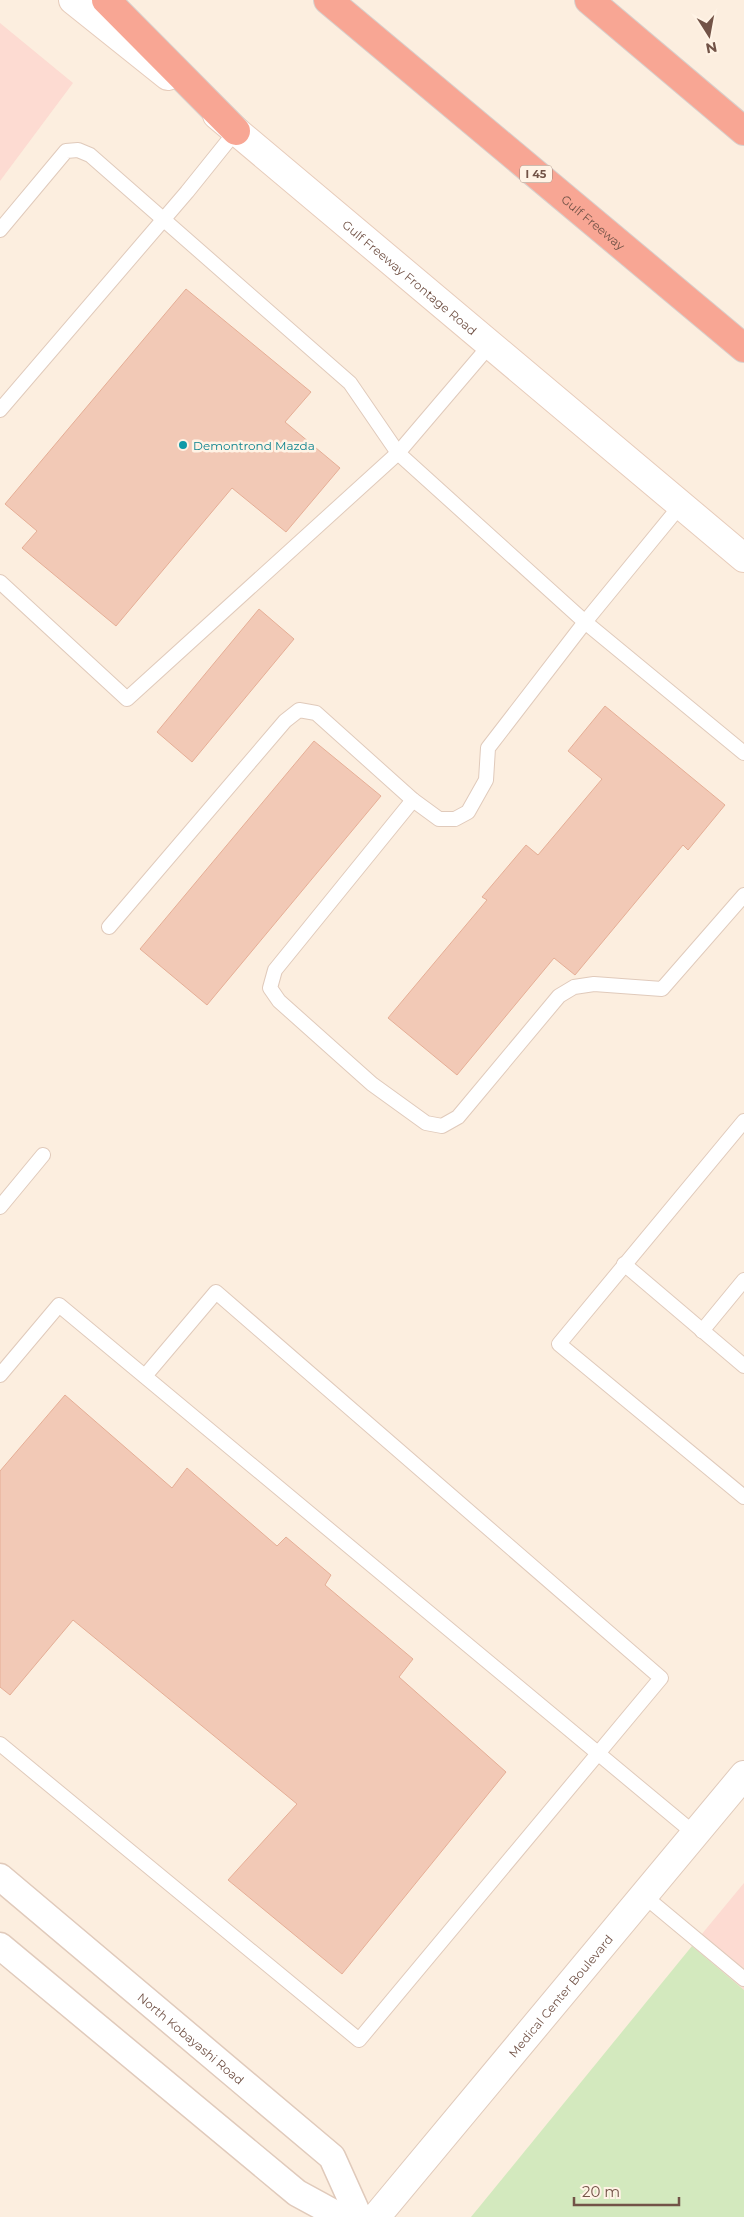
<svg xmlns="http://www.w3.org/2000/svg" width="744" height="2217" viewBox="0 0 744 2217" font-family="Montserrat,sans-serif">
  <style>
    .commercial { fill: #fddbd2 }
    .green { fill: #d3e9be }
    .building { fill: #f2c9b6; stroke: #e5ae96 }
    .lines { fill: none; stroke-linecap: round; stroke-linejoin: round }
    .service-casing { stroke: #e0cabb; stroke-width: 16 }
    .minor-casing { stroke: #e0cabb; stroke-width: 29 }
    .tertiary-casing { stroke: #e0cabb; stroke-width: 30 }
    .secondary-casing { stroke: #e7ccbb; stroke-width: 30 }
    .motorway-casing { stroke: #d8cfcb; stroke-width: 30 }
    .service { stroke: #fff; stroke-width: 14 }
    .minor { stroke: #fff; stroke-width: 26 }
    .tertiary { stroke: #fff; stroke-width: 28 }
    .secondary { stroke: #fff; stroke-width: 28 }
    .motorway { stroke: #f8a694; stroke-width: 28 }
    .culture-dot { fill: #0f9aa8; stroke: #fff3e5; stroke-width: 2 }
    .labels { text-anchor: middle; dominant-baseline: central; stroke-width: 5; stroke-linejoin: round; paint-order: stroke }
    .shield { fill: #fff3e5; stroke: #9c8376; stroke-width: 1 }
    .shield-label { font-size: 11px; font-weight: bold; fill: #725347 }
    .street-label { font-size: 12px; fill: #725347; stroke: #fff3e5 }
    .culture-label { font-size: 12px; fill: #0d838f; stroke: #fff3e5; text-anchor: start }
  </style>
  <rect width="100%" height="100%" fill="#fceedf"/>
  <g class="commercial">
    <path d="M0,23L73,83L0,181Z"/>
    <path d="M744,1883V1990L692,1946Z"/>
  </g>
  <path class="green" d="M692,1946L744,1990V2217H471Z"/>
  <g class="building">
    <path d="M186,289L311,392L285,422L340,468L286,532L232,488L116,626L22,548L37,531L5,504Z"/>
    <path d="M259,609L294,639L192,762L157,732Z"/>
    <path d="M605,706L725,805L688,850L683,845L575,975L554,958L457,1075L388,1018L487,900L482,897L526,845L538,855L602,779L568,751Z"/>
    <path d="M314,741L381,796L207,1005L140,949Z"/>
    <path d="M65,1395L172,1488L187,1468L277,1546L286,1537L331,1575L325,1585L413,1659L399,1677L506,1772L342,1974L228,1880L297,1804L73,1620L10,1695L0,1687V1471Z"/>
  </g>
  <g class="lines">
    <defs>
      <g id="service">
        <path d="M0,230L66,151L78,150L90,155L350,383L398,453L585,622L744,753"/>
        <path d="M0,410L187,192L236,131"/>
        <path d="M680,506L585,622L488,748L486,780L468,812L455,819H439L413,800L275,970L270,988L279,1001L372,1084L426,1123L442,1126L458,1117L559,996L574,987L594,984L662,989L744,895"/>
        <path d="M0,582L127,699L398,453L490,345"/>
        <path d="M109,927L285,721L299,710L316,713L413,800"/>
        <path d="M744,1121L559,1344L744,1497"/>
        <path d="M0,1207L43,1155"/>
        <path d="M624,1264L744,1366"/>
        <path d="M702,1331L744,1280"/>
        <path d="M0,1375L59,1305L695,1834"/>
        <path d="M0,1744L359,2040L661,1678L216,1292L145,1376"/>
        <path d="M643,1895L744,1979"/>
      </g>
      <g id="minor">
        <path id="s1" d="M0,1877L332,2157L359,2217"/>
        <path d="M0,1946L297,2193L341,2217"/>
      </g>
      <g id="tertiary">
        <path id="s2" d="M376,2217L744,1775"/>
      </g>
      <g id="secondary">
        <path d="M73,0L168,76"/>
        <path id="s3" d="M217,115L744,558"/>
      </g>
      <g id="motorway">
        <path d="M106,0L236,131"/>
        <path id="s4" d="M328,0L744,348"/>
        <path d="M589,0L744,131"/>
      </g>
    </defs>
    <use href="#service" class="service-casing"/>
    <use href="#minor" class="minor-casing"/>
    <use href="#tertiary" class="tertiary-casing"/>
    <use href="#secondary" class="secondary-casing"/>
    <use href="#motorway" class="motorway-casing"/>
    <use href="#service" class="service"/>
    <use href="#minor" class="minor"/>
    <use href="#tertiary" class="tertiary"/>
    <use href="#secondary" class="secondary"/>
    <use href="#motorway" class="motorway"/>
  </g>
  <circle class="culture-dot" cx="183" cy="445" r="5"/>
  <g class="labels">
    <rect class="shield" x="520" y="165.5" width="32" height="17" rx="4"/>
    <g class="shield-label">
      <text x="536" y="174">I 45</text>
    </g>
    <g class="street-label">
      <text stroke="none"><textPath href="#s4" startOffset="346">Gulf Freeway</textPath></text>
      <text stroke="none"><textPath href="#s3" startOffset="252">Gulf Freeway Frontage Road</textPath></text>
      <text stroke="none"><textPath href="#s2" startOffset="288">Medical Center Boulevard</textPath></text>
      <text stroke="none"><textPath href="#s1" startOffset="250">North Kobayashi Road</textPath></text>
    </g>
    <g class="culture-label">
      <text x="193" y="445">Demontrond Mazda</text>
    </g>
  </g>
  <g transform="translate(709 35) rotate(169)" stroke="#fff3e5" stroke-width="4" paint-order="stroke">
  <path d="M0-4L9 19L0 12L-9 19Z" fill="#725347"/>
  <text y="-8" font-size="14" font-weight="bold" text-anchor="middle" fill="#725347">N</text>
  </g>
  <path d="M574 2197v8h105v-8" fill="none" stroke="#725347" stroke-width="2.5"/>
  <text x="582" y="2197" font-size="15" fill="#725347" stroke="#fff3e5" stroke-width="4" paint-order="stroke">20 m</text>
</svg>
